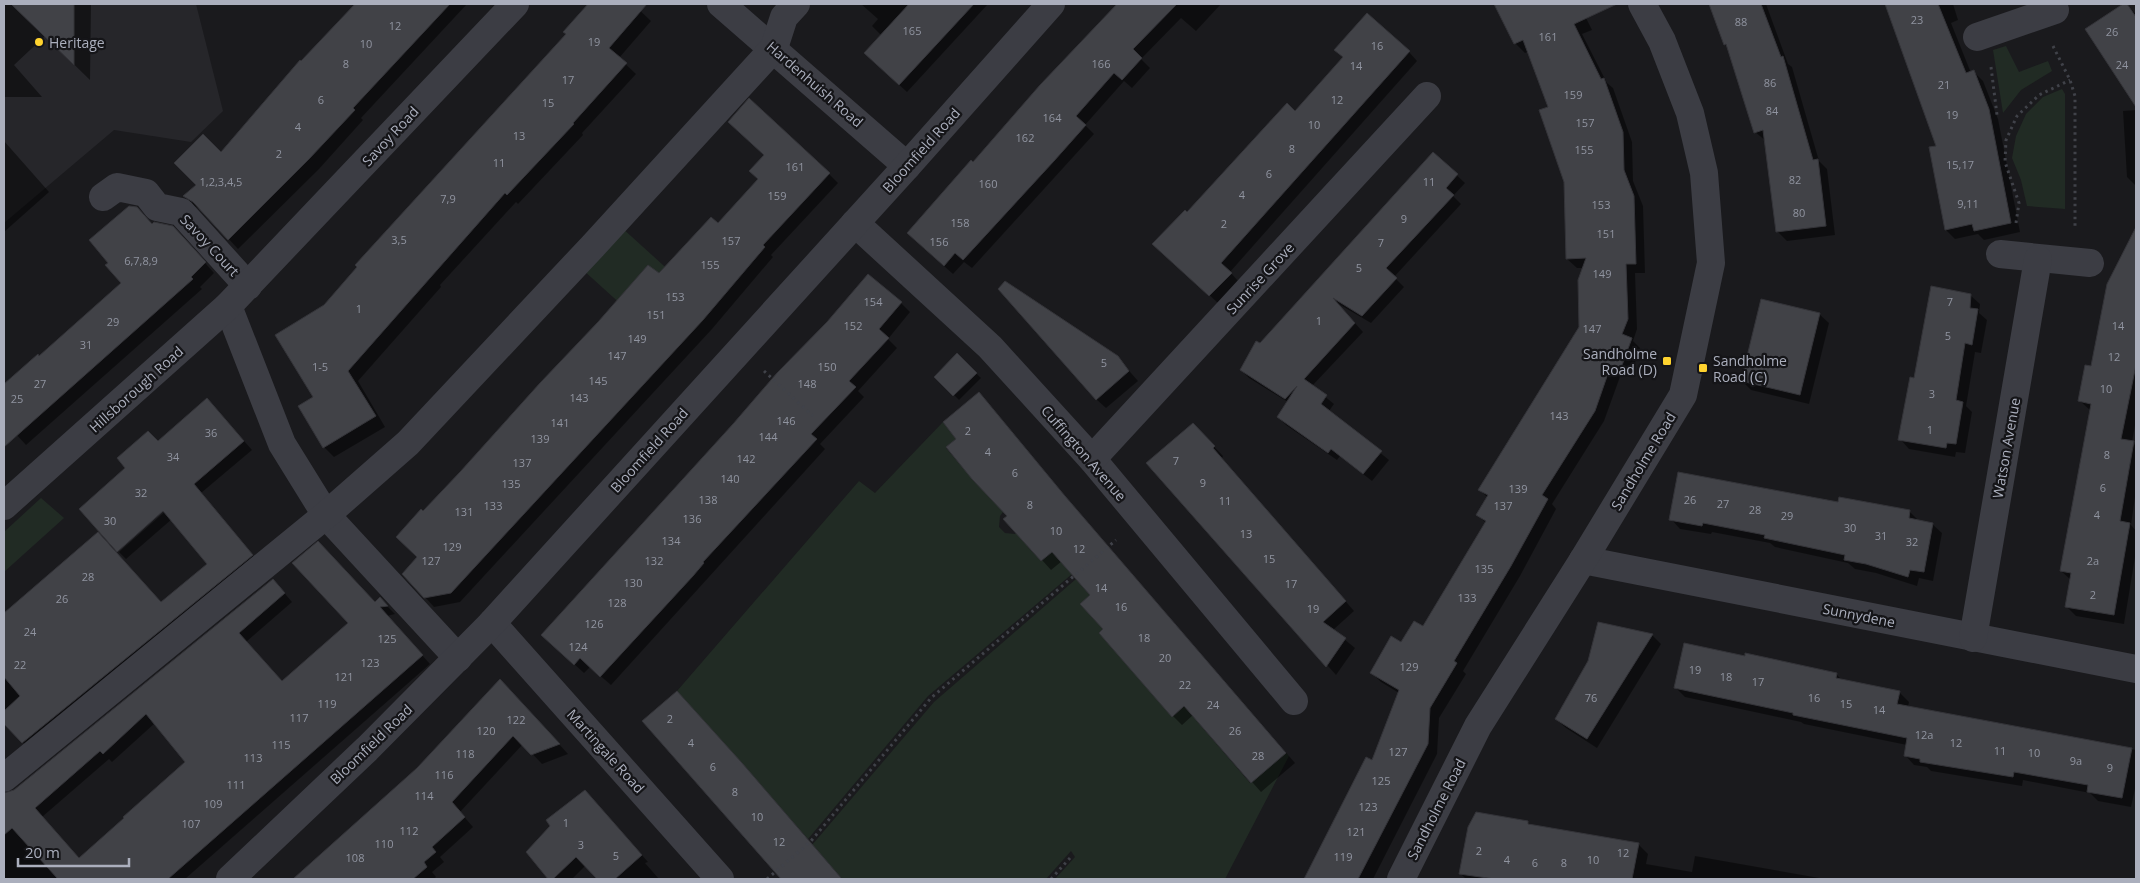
<svg xmlns="http://www.w3.org/2000/svg" width="2140" height="883" viewBox="0 0 2140 883" font-family="'Open Sans',sans-serif">
  <style>
    .built { fill: #26262a }
    .green { fill: #212b24 }
    .shadow { fill: #0007; fill-rule: evenodd }
    .building { fill: #414247; stroke: #343439; fill-rule: evenodd }
    .lines { fill: none; stroke-linecap: round; stroke-linejoin: round }
    .path { stroke: #404249; stroke-width: 3; stroke-dasharray: 2.5 4; stroke-linecap: butt }
    .minor { stroke: #3c3d44; stroke-width: 28 }
    .poi-dot { fill: #ffd32f; stroke: #151518; stroke-width: 2 }
    .labels { text-anchor: middle; dominant-baseline: central; stroke-width: 4.5; stroke-linejoin: round; paint-order: stroke }
    .number-label { font-size: 11px; fill: #9094a0 }
    .poi-label { font-size: 14px; fill: #abafbd; stroke: #151518; text-anchor: start }
    .street-label { font-size: 14px; fill: #abafbd; stroke: #151518 }
  </style>
  <rect width="100%" height="100%" fill="#1a1a1d"/>
  <path class="built" d="M4,4H196L223,111L191,142L114,130L4,223Z"/>
  <g class="green">
    <path d="M2006,46L2019,72L2048,61L2052,71L2021,90L2003,113L1993,50Z"/>
    <path d="M2062,89L2065,94V209L2027,206L2021,180L2012,158L2016,136L2026,114L2043,97Z"/>
    <path d="M621,227L674,275L668,282L648,265L623,294L641,311L635,317L582,269Z"/>
    <path d="M943,422L956,439L946,448L963,468L974,460L1003,512L1000,516L999,527L1005,533L1015,534L1028,522L1027,546L1041,561L1052,552L1072,574L928,696L808,839L677,691L859,481L875,493Z"/>
    <path d="M41,498L64,518L4,572V532Z"/>
    <path d="M1076,579L1107,615L1129,666L1172,717L1184,706L1250,783L1286,753L1289,756L1225,879H1055L1075,857L1071,851L1046,879H842L812,845L934,702Z"/>
  </g>
  <g class="shadow">
    <path d="M4,4H91L90,80L45,36L14,65L42,97H4Z"/>
    <path d="M358,4H467L361,118L363,120L319,169L238,249L202,210L194,206L185,196L197,185L221,154L301,63Z"/>
    <path d="M590,4H633L651,21L619,58L636,74L582,133L583,135L518,204L516,202L440,285L441,287L358,381L385,427L334,457L324,447L300,407L315,398L325,306L567,34L565,32Z"/>
    <path d="M861,4H988L907,92L873,61L882,36L872,26L878,19Z"/>
    <path d="M1118,4H1221L1196,31L1181,18L1141,59L1150,68L1132,88L1124,81L1085,125L1094,134L972,268L964,262L953,274L917,242L973,164L1041,86Z"/>
    <path d="M1505,4H1579L1592,30L1582,34L1607,83L1613,88L1632,142L1633,181L1643,206L1645,273H1635L1637,329L1633,341L1640,348L1630,377L1621,374L1604,421L1552,504L1556,509L1520,576L1463,671L1466,674L1439,718L1437,754L1373,879H1306L1367,759L1372,762L1399,693L1381,682L1372,673L1402,644L1424,628L1486,523L1478,515L1488,498L1480,490L1581,327L1583,268H1577L1567,259L1565,182L1550,108L1529,51L1525,53L1515,43L1497,8Z"/>
    <path d="M1710,4H1766L1788,64L1792,67L1819,161L1827,169L1835,235L1787,241L1777,231L1766,141L1755,132L1728,48L1725,44Z"/>
    <path d="M1892,4H1953L1958,20L1951,23L1971,73L1974,72L1983,81L1998,119L2020,232L1984,240L1978,234L1955,239L1946,230L1938,147Z"/>
    <path d="M2125,4L2136,14V89L2131,92L2087,29Z"/>
    <path d="M1336,50L1409,52L1417,61L1230,272L1239,282L1219,304L1163,252L1187,214L1295,113L1344,58Z"/>
    <path d="M2136,110V186L2127,177L2123,111Z"/>
    <path d="M4,141L49,192L4,232Z"/>
    <path d="M1433,153L1465,183L1453,196L1461,204L1394,277L1404,287L1371,323L1337,303L1363,332L1312,386L1334,404L1329,411L1389,460L1372,481L1340,456L1337,460L1286,425L1278,417L1288,402L1249,378L1241,370L1260,344Z"/>
    <path d="M829,174L838,183L771,255L773,257L712,329L460,602L434,607L425,597L419,557L423,512L659,275L718,225L759,180Z"/>
    <path d="M153,225L182,237L214,273L200,287L202,289L26,445L4,421V386L38,356L39,357L122,283Z"/>
    <path d="M2136,229V420L2132,442L2136,446V490L2131,525L2136,531V551L2124,624L2076,616L2066,606L2071,580L2061,571L2091,411L2080,401L2092,368L2108,284Z"/>
    <path d="M1970,295L1980,304L1979,313L1987,320L1981,353L1975,352L1966,406L1972,412L1965,453L1956,452L1955,457L1909,449L1900,439L1915,380Z"/>
    <path d="M901,303L910,312L888,339L897,348L858,391L864,397L820,444L825,449L611,685L590,667L584,673L552,644Z"/>
    <path d="M1819,314L1829,323L1809,404L1751,390L1742,381Z"/>
    <path d="M957,355L981,378L959,400L936,377Z"/>
    <path d="M1117,357L1138,381L1106,408L1096,399Z"/>
    <path d="M988,403L1074,507L1295,763L1261,792L1193,715L1182,725L1173,716L1105,629L1092,595L1062,561L1051,570L1042,560L1009,516L958,439Z"/>
    <path d="M215,408L252,450L201,493L260,564L31,751L4,722V614L98,533L108,543L109,541L158,442ZM167,506L169,508L119,552L126,559L172,519L209,564L161,603L115,551Z"/>
    <path d="M1193,425L1223,456L1222,458L1354,611L1333,630L1355,648L1336,675L1148,464Z"/>
    <path d="M1839,503L1909,511L1919,521L1932,524L1942,533L1933,581L1919,578L1917,586L1876,573L1855,569L1848,563L1775,547L1770,543L1712,532L1711,534L1680,529L1671,519Z"/>
    <path d="M281,589L292,602L246,642L282,682L380,599L395,614L387,616L430,664L185,879H4V794L15,791ZM155,723L187,763L80,860L42,817L109,759L112,762Z"/>
    <path d="M1652,635L1661,644L1597,748L1566,728L1556,719Z"/>
    <path d="M1836,674L1843,681L1899,692L1909,702L1908,707L2136,750V789H2135L2131,807L2098,801L2090,793L2023,780L2022,786L1931,771L1927,767L1914,765L1905,755L1907,745L1804,724L1801,722L1685,697L1675,687Z"/>
    <path d="M510,690L568,754L542,764L523,744L460,812L473,827L440,857L444,862L432,872L436,877L434,879H296L418,769Z"/>
    <path d="M686,702L842,879H783L644,721Z"/>
    <path d="M594,801L648,862L645,863L659,879H599L586,865L572,879H550L528,852Z"/>
    <path d="M1528,822L1531,825L1638,844L1648,854L1646,864L1692,872L1695,856L1825,879H1526L1528,867L1522,879H1466L1460,873Z"/>
  </g>
  <g class="building">
    <path d="M11,4H74V65Z"/>
    <path d="M355,4H450L353,108L355,110L309,159L228,240L193,202L183,196L196,185L174,163L203,134L221,152L300,60L301,61Z"/>
    <path d="M588,4H647L609,48L627,63L573,123L574,124L507,195L505,193L348,371L376,416L323,448L298,406L313,397L275,335L324,305L357,267L355,265L566,34L563,32Z"/>
    <path d="M909,4H974L899,85L864,53Z"/>
    <path d="M1117,4H1177L1133,49L1142,58L1122,80L1114,73L1076,116L1086,125L1054,161L963,260L955,253L944,266L907,233L971,160L973,162L1040,85Z"/>
    <path d="M1494,4H1617L1574,24L1601,79L1604,78L1623,132L1624,170L1634,196L1636,264H1626L1628,319L1622,334L1632,338L1621,368L1611,365L1595,411L1542,495L1548,499L1511,566L1454,661L1457,663L1430,708L1428,744L1358,879H1304L1366,757L1372,760L1399,690L1370,673L1391,636L1401,642L1414,621L1423,626L1486,521L1476,515L1488,495L1478,490L1579,327L1578,280L1586,258L1566,259L1564,182L1539,110L1548,107L1523,40L1514,44Z"/>
    <path d="M1709,4H1761L1781,57L1783,56L1813,160L1818,159L1826,226L1776,232L1763,130L1754,133L1726,44L1724,45Z"/>
    <path d="M1885,4H1938L1966,73L1974,70L1989,109L2011,223L1974,231L1972,224L1945,230L1929,147L1936,146Z"/>
    <path d="M2123,4H2127L2136,17V107L2085,29Z"/>
    <path d="M1367,13L1410,51L1221,263L1232,273L1209,296L1152,244L1185,210L1187,212L1287,103L1295,111L1343,57L1334,50Z"/>
    <path d="M749,98L830,173L763,245L765,247L703,320L451,593L424,598L402,574L417,557L396,537L421,509L423,511L460,472L540,383L598,322L648,265L659,273L711,217L718,223L758,179L749,171L764,155L728,122Z"/>
    <path d="M1433,152L1458,174L1446,188L1454,195L1386,268L1397,278L1362,316L1333,298L1355,323L1304,379L1327,395L1321,404L1382,451L1363,474L1331,449L1328,453L1277,417L1297,386L1285,399L1240,370L1256,341L1260,343Z"/>
    <path d="M129,206L137,207L152,224L154,222L173,226L206,262L191,277L193,279L4,447V384L38,354L39,356L121,283L105,265L108,263L89,240Z"/>
    <path d="M2136,227V365L2121,439L2134,441L2120,521L2130,523L2114,615L2065,607L2071,573L2060,571L2091,404L2078,401L2085,365L2091,366L2107,284Z"/>
    <path d="M868,274L902,302L879,329L889,338L849,381L856,387L811,434L817,439L703,562L704,563L693,576L600,677L580,658L574,665L541,635L733,424L777,373L827,322Z"/>
    <path d="M1005,281L1118,356L1129,371L1096,400L998,289Z"/>
    <path d="M1931,286L1971,294L1970,308L1978,309L1972,345L1965,343L1956,400L1963,402L1956,444L1947,443L1946,448L1898,440L1910,377L1914,378Z"/>
    <path d="M1761,299L1820,313L1800,395L1741,381Z"/>
    <path d="M957,353L977,373L953,396L934,377Z"/>
    <path d="M979,392L1065,496L1286,753L1251,783L1184,706L1172,717L1099,633L1103,629L1080,604L1090,595L1052,552L1041,561L1003,519L1007,516L972,479L946,447L956,439L943,422Z"/>
    <path d="M207,398L244,441L194,484L253,555L22,743L4,724V711L20,696L4,677V613L98,532L161,602L207,564L163,511L117,552L79,509L125,468L117,458L148,431L158,441Z"/>
    <path d="M1193,423L1215,446L1213,448L1346,601L1323,622L1346,638L1326,667L1146,463Z"/>
    <path d="M1678,472L1838,502L1839,497L1910,510L1909,518L1933,523L1924,572L1910,570L1908,577L1866,564L1844,560L1845,555L1764,538L1765,535L1703,523L1702,526L1669,520Z"/>
    <path d="M318,541L375,602L380,597L388,606L380,607L423,655L168,879H56L57,878L12,828L4,835V793L14,790L273,579L285,593L239,633L282,681L348,623L292,563ZM146,714L185,762L123,817L124,818L79,858L35,808L100,751L103,754Z"/>
    <path d="M1598,622L1653,634L1587,739L1555,719L1588,661Z"/>
    <path d="M1684,643L1745,656V653L1837,673L1836,678L1900,691L1897,704L2132,748L2122,798L2087,792L2088,785L2014,772L2013,777L1920,762V759L1904,756L1907,738L1793,715V713L1674,688Z"/>
    <path d="M500,679L560,744L531,755L513,736L452,802L465,817L432,847L436,852L424,862L427,867L413,879H293L417,768Z"/>
    <path d="M677,691L742,763L842,879H781L642,721Z"/>
    <path d="M585,790L642,855L615,879H597L576,857L553,879H548L526,852L550,826L546,820Z"/>
    <path d="M1476,812L1528,821V824L1639,843L1632,879H1495L1459,874L1468,827Z"/>
  </g>
  <g class="lines">
    <g class="path">
      <path d="M2053,46L2070,80L2075,96V227"/>
      <path d="M1991,67L1997,115"/>
      <path d="M2016,223L2019,203L2005,162L2006,140L2017,116L2039,95L2070,80"/>
      <path d="M764,371L813,416"/>
      <path d="M767,879L811,841L931,698L1116,540"/>
      <path d="M1051,879L1070,858"/>
    </g>
    <g class="minor">
      <path d="M721,4L907,166"/>
      <path d="M1977,37L2055,10"/>
      <path d="M103,197L117,187L146,193L157,207L181,212L248,286"/>
      <path d="M855,223L990,347L1092,459L1294,701"/>
      <path d="M2000,254L2090,263"/>
      <path d="M228,306L282,444L326,515L458,658"/>
      <path d="M1092,459L1427,96"/>
      <path d="M4,506L228,306L515,4"/>
      <path d="M1583,560L2136,669"/>
      <path d="M492,623L720,879"/>
      <path d="M1973,638L2038,259"/>
      <path d="M4,778L326,515L408,443L593,246L774,48L784,17L796,4"/>
      <path d="M230,879L367,749L492,623L907,166L1051,4"/>
      <path d="M1401,879L1478,726L1583,560L1683,395L1711,263L1704,173L1690,113L1662,41L1642,4"/>
    </g>
  </g>
  <g class="poi-dot">
    <circle cx="39" cy="42" r="5"/>
    <rect x="1662" y="356" width="10" height="10" rx="2.5"/>
    <rect x="1698" y="363" width="10" height="10" rx="2.5"/>
  </g>
  <g class="labels">
    <g class="number-label">
      <text x="1917" y="19">23</text>
      <text x="1741" y="21">88</text>
      <text x="395" y="25">12</text>
      <text x="912" y="30">165</text>
      <text x="2112" y="31">26</text>
      <text x="1548" y="36">161</text>
      <text x="594" y="41">19</text>
      <text x="366" y="43">10</text>
      <text x="1377" y="45">16</text>
      <text x="346" y="63">8</text>
      <text x="1101" y="63">166</text>
      <text x="2122" y="64">24</text>
      <text x="1356" y="65">14</text>
      <text x="568" y="79">17</text>
      <text x="1770" y="82">86</text>
      <text x="1944" y="84">21</text>
      <text x="1573" y="94">159</text>
      <text x="321" y="99">6</text>
      <text x="1337" y="99">12</text>
      <text x="548" y="102">15</text>
      <text x="1772" y="110">84</text>
      <text x="1952" y="114">19</text>
      <text x="1052" y="117">164</text>
      <text x="1585" y="122">157</text>
      <text x="1314" y="124">10</text>
      <text x="298" y="126">4</text>
      <text x="519" y="135">13</text>
      <text x="1025" y="137">162</text>
      <text x="1292" y="148">8</text>
      <text x="1584" y="149">155</text>
      <text x="279" y="153">2</text>
      <text x="499" y="162">11</text>
      <text x="1960" y="164">15,17</text>
      <text x="795" y="166">161</text>
      <text x="1269" y="173">6</text>
      <text x="1795" y="179">82</text>
      <text x="221" y="181">1,2,3,4,5</text>
      <text x="1429" y="181">11</text>
      <text x="988" y="183">160</text>
      <text x="1242" y="194">4</text>
      <text x="777" y="195">159</text>
      <text x="448" y="198">7,9</text>
      <text x="1968" y="203">9,11</text>
      <text x="1601" y="204">153</text>
      <text x="1799" y="212">80</text>
      <text x="1404" y="218">9</text>
      <text x="960" y="222">158</text>
      <text x="1224" y="223">2</text>
      <text x="1606" y="233">151</text>
      <text x="399" y="239">3,5</text>
      <text x="731" y="240">157</text>
      <text x="939" y="241">156</text>
      <text x="1381" y="242">7</text>
      <text x="141" y="260">6,7,8,9</text>
      <text x="710" y="264">155</text>
      <text x="1359" y="267">5</text>
      <text x="1602" y="273">149</text>
      <text x="675" y="296">153</text>
      <text x="873" y="301">154</text>
      <text x="1950" y="301">7</text>
      <text x="359" y="308">1</text>
      <text x="656" y="314">151</text>
      <text x="1319" y="320">1</text>
      <text x="113" y="321">29</text>
      <text x="853" y="325">152</text>
      <text x="2118" y="325">14</text>
      <text x="1592" y="328">147</text>
      <text x="1948" y="335">5</text>
      <text x="637" y="338">149</text>
      <text x="86" y="344">31</text>
      <text x="617" y="355">147</text>
      <text x="2114" y="356">12</text>
      <text x="1104" y="362">5</text>
      <text x="320" y="366">1-5</text>
      <text x="827" y="366">150</text>
      <text x="598" y="380">145</text>
      <text x="40" y="383">27</text>
      <text x="807" y="383">148</text>
      <text x="2106" y="388">10</text>
      <text x="1932" y="393">3</text>
      <text x="579" y="397">143</text>
      <text x="17" y="398">25</text>
      <text x="1559" y="415">143</text>
      <text x="786" y="420">146</text>
      <text x="560" y="422">141</text>
      <text x="1930" y="429">1</text>
      <text x="968" y="430">2</text>
      <text x="211" y="432">36</text>
      <text x="768" y="436">144</text>
      <text x="540" y="438">139</text>
      <text x="988" y="451">4</text>
      <text x="2107" y="454">8</text>
      <text x="173" y="456">34</text>
      <text x="746" y="458">142</text>
      <text x="1176" y="460">7</text>
      <text x="522" y="462">137</text>
      <text x="1015" y="472">6</text>
      <text x="730" y="478">140</text>
      <text x="1203" y="482">9</text>
      <text x="511" y="483">135</text>
      <text x="2103" y="487">6</text>
      <text x="1518" y="488">139</text>
      <text x="141" y="492">32</text>
      <text x="708" y="499">138</text>
      <text x="1690" y="499">26</text>
      <text x="1225" y="500">11</text>
      <text x="1723" y="503">27</text>
      <text x="1030" y="504">8</text>
      <text x="493" y="505">133</text>
      <text x="1503" y="505">137</text>
      <text x="1755" y="509">28</text>
      <text x="464" y="511">131</text>
      <text x="2097" y="514">4</text>
      <text x="1787" y="515">29</text>
      <text x="692" y="518">136</text>
      <text x="110" y="520">30</text>
      <text x="1850" y="527">30</text>
      <text x="1056" y="530">10</text>
      <text x="1246" y="533">13</text>
      <text x="1881" y="535">31</text>
      <text x="671" y="540">134</text>
      <text x="1912" y="541">32</text>
      <text x="452" y="546">129</text>
      <text x="1079" y="548">12</text>
      <text x="1269" y="558">15</text>
      <text x="431" y="560">127</text>
      <text x="654" y="560">132</text>
      <text x="2093" y="560">2a</text>
      <text x="1484" y="568">135</text>
      <text x="88" y="576">28</text>
      <text x="633" y="582">130</text>
      <text x="1291" y="583">17</text>
      <text x="1101" y="587">14</text>
      <text x="2093" y="594">2</text>
      <text x="1467" y="597">133</text>
      <text x="62" y="598">26</text>
      <text x="617" y="602">128</text>
      <text x="1121" y="606">16</text>
      <text x="1313" y="608">19</text>
      <text x="594" y="623">126</text>
      <text x="30" y="631">24</text>
      <text x="1144" y="637">18</text>
      <text x="387" y="638">125</text>
      <text x="578" y="646">124</text>
      <text x="1165" y="657">20</text>
      <text x="370" y="662">123</text>
      <text x="20" y="664">22</text>
      <text x="1409" y="666">129</text>
      <text x="1695" y="669">19</text>
      <text x="344" y="676">121</text>
      <text x="1726" y="676">18</text>
      <text x="1758" y="681">17</text>
      <text x="1185" y="684">22</text>
      <text x="1591" y="697">76</text>
      <text x="1814" y="697">16</text>
      <text x="327" y="703">119</text>
      <text x="1846" y="703">15</text>
      <text x="1213" y="704">24</text>
      <text x="1879" y="709">14</text>
      <text x="299" y="717">117</text>
      <text x="670" y="718">2</text>
      <text x="516" y="719">122</text>
      <text x="486" y="730">120</text>
      <text x="1235" y="730">26</text>
      <text x="1924" y="734">12a</text>
      <text x="691" y="742">4</text>
      <text x="1956" y="742">12</text>
      <text x="281" y="744">115</text>
      <text x="2000" y="750">11</text>
      <text x="1398" y="751">127</text>
      <text x="2034" y="752">10</text>
      <text x="465" y="753">118</text>
      <text x="1258" y="755">28</text>
      <text x="253" y="757">113</text>
      <text x="2076" y="760">9a</text>
      <text x="713" y="766">6</text>
      <text x="2110" y="767">9</text>
      <text x="444" y="774">116</text>
      <text x="1381" y="780">125</text>
      <text x="236" y="784">111</text>
      <text x="735" y="791">8</text>
      <text x="424" y="795">114</text>
      <text x="213" y="803">109</text>
      <text x="1368" y="806">123</text>
      <text x="757" y="816">10</text>
      <text x="566" y="822">1</text>
      <text x="191" y="823">107</text>
      <text x="409" y="830">112</text>
      <text x="1356" y="831">121</text>
      <text x="779" y="841">12</text>
      <text x="384" y="843">110</text>
      <text x="581" y="844">3</text>
      <text x="1479" y="850">2</text>
      <text x="1623" y="852">12</text>
      <text x="616" y="855">5</text>
      <text x="1343" y="856">119</text>
      <text x="355" y="857">108</text>
      <text x="1507" y="859">4</text>
      <text x="1593" y="859">10</text>
      <text x="1535" y="862">6</text>
      <text x="1564" y="862">8</text>
    </g>
    <g class="poi-label">
      <text x="49" y="42">Heritage</text>
      <text x="1657" y="353" text-anchor="end">Sandholme<tspan x="1657" dy="16">Road (D)</tspan></text>
      <text x="1713" y="360">Sandholme<tspan x="1713" dy="16">Road (C)</tspan></text>
    </g>
    <g class="street-label">
      <text transform="translate(815 84) rotate(41)">Hardenhuish Road</text>
      <text transform="translate(390 136) rotate(-47)">Savoy Road</text>
      <text transform="translate(921 150) rotate(-48)">Bloomfield Road</text>
      <text transform="translate(210 245) rotate(47)">Savoy Court</text>
      <text transform="translate(1260 278) rotate(-47)">Sunrise Grove</text>
      <text transform="translate(136 389) rotate(-42)">Hillsborough Road</text>
      <text transform="translate(2006 448) rotate(-80)">Watson Avenue</text>
      <text transform="translate(649 450) rotate(-48)">Bloomfield Road</text>
      <text transform="translate(1084 453) rotate(49)">Cuffington Avenue</text>
      <text transform="translate(1643 461) rotate(-59)">Sandholme Road</text>
      <text transform="translate(1859 615) rotate(11)">Sunnydene</text>
      <text transform="translate(371 744) rotate(-44)">Bloomfield Road</text>
      <text transform="translate(606 751) rotate(48)">Martingale Road</text>
      <text transform="translate(1436 809) rotate(-63)">Sandholme Road</text>
    </g>
  </g>
  <rect width="2140" height="883" fill="none" stroke="#abafbd" stroke-width="10"/>
  <path d="M18 858v8h111v-8" fill="none" stroke="#abafbd" stroke-width="2.5"/>
  <text x="25" y="858" font-size="15" fill="#abafbd" stroke="#151518" stroke-width="4" paint-order="stroke">20 m</text>
</svg>
